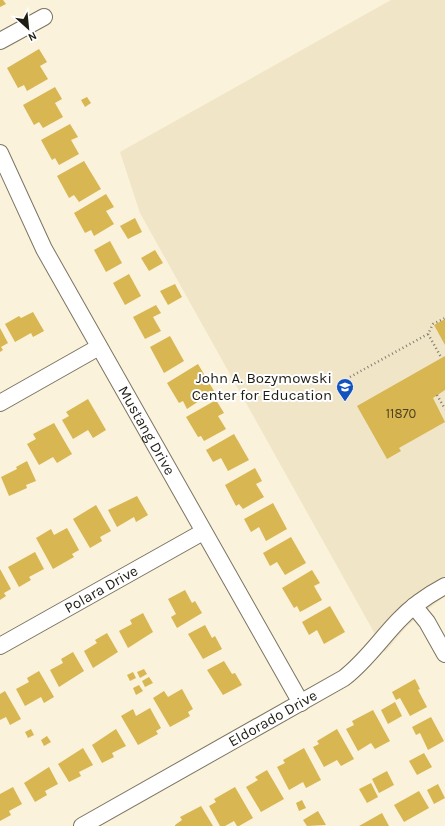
<svg xmlns="http://www.w3.org/2000/svg" width="445" height="826" viewBox="0 0 445 826" font-family="Karla,sans-serif">
  <style>
    .built { fill: #f0e5c7 }
    .building { fill: #d8b651 }
    .lines { fill: none; stroke-linecap: round; stroke-linejoin: round }
    .minor-casing { stroke: #7c7460; stroke-width: 18 }
    .path { stroke: #827d6e; stroke-width: 2.5; stroke-dasharray: 1 3; stroke-linecap: butt }
    .minor { stroke: #fff; stroke-width: 16 }
    .labels { text-anchor: middle; dominant-baseline: central; stroke-width: 4; stroke-linejoin: round; paint-order: stroke }
    .number-label { font-size: 13px; fill: #4d4223 }
    .poi-label { font-size: 15px; fill: #1f1c14; stroke: #fff; text-anchor: end }
    .street-label { font-size: 15px; fill: #1f1c14; stroke: #fff }
  </style>
  <rect width="100%" height="100%" fill="#faf2db"/>
  <path class="built" d="M391,0H445V596L407,626L385,652L140,213L120,152Z"/>
  <g class="building">
    <path d="M0,0H3L6,4L0,7Z"/>
    <path d="M39,49L47,62L40,66L48,79L27,91L24,85L18,88L7,68Z"/>
    <path d="M55,87L62,99L55,103L63,117L43,128L39,122L34,125L23,105Z"/>
    <path d="M87,97L91,103L85,107L81,100Z"/>
    <path d="M70,124L78,137L71,140L79,154L59,165L55,158L52,160L41,140Z"/>
    <path d="M84,161L101,189L79,202L74,195L69,198L57,176Z"/>
    <path d="M106,194L114,207L106,211L114,224L94,236L91,230L85,233L74,213Z"/>
    <path d="M135,218L142,232L128,239L120,226Z"/>
    <path d="M110,241L122,263L106,272L94,250Z"/>
    <path d="M155,250L163,263L149,271L141,258Z"/>
    <path d="M129,274L141,296L125,305L113,283Z"/>
    <path d="M175,284L182,297L168,305L160,291Z"/>
    <path d="M156,305L161,313L153,317L161,331L145,339L133,317Z"/>
    <path d="M33,312L44,331L33,337L31,333L15,342L5,324L19,316L21,318Z"/>
    <path d="M445,319V345L434,325Z"/>
    <path d="M0,328L8,343L1,347L3,350L0,352Z"/>
    <path d="M170,336L184,361L164,373L150,347Z"/>
    <path d="M445,356V390L433,398L445,422L399,448L401,451L387,459L357,406Z"/>
    <path d="M198,364L214,391L187,409L183,401L179,403L167,383Z"/>
    <path d="M88,399L106,430L93,438L88,430L73,439L62,420L69,416L66,412Z"/>
    <path d="M216,400L224,413L218,416L226,429L204,441L201,436L198,437L186,417Z"/>
    <path d="M54,423L72,454L57,463L53,457L39,465L27,444L36,439L33,434Z"/>
    <path d="M234,434L249,460L228,471L221,458L213,462L206,450Z"/>
    <path d="M27,461L36,481L26,485L27,488L9,496L1,477L17,469L16,467Z"/>
    <path d="M255,468L262,481L256,484L264,497L243,509L239,504L236,506L225,485Z"/>
    <path d="M137,496L148,515L136,522L134,517L117,527L108,510Z"/>
    <path d="M273,503L287,529L266,541L259,527L251,532L244,519Z"/>
    <path d="M96,505L111,531L100,537L102,541L90,548L73,519Z"/>
    <path d="M67,528L79,550L72,554L74,557L53,569L36,538L51,529L54,535Z"/>
    <path d="M291,537L306,563L285,575L277,562L270,566L263,553Z"/>
    <path d="M35,552L44,569L29,577L31,580L19,587L8,567Z"/>
    <path d="M0,569L11,589L4,593L6,596L0,600Z"/>
    <path d="M312,570L320,583L314,586L322,600L300,612L297,606L294,608L282,588Z"/>
    <path d="M185,590L192,603L195,601L202,613L177,628L171,617L176,614L168,599Z"/>
    <path d="M330,606L345,632L324,644L317,630L309,635L302,622Z"/>
    <path d="M143,613L153,632L128,648L119,631L132,624L130,620Z"/>
    <path d="M205,625L212,638L215,636L222,649L203,659L188,634Z"/>
    <path d="M107,633L118,652L93,668L84,651L97,643L95,640Z"/>
    <path d="M73,652L84,671L59,687L50,670L63,663L61,659Z"/>
    <path d="M224,661L232,674L235,673L242,685L223,695L207,670Z"/>
    <path d="M144,669L147,674L140,678L137,672Z"/>
    <path d="M39,671L54,697L44,703L41,697L25,706L16,689L29,682L27,678Z"/>
    <path d="M133,672L136,678L130,681L127,675Z"/>
    <path d="M149,677L153,683L145,687L142,681Z"/>
    <path d="M415,679L420,689L418,690L427,707L410,716L400,698L396,700L392,692Z"/>
    <path d="M139,685L143,691L136,695L133,688Z"/>
    <path d="M182,689L193,709L188,712L190,716L170,727L153,698L164,691L168,697Z"/>
    <path d="M5,691L21,719L10,725L6,717L0,720V694Z"/>
    <path d="M395,702L402,716L388,724L381,710Z"/>
    <path d="M150,708L161,728L156,731L158,734L138,745L121,716L133,709L136,716Z"/>
    <path d="M373,710L390,741L375,749L371,743L358,751L346,729L354,725L352,721Z"/>
    <path d="M431,717L444,741L428,750L420,733L416,735L412,727Z"/>
    <path d="M31,729L34,735L28,738L25,732Z"/>
    <path d="M116,729L126,746L112,753L114,757L102,763L92,745Z"/>
    <path d="M337,729L354,759L341,766L337,760L324,767L313,747L319,744L317,741Z"/>
    <path d="M47,736L51,742L44,746L41,740Z"/>
    <path d="M83,748L93,765L79,772L81,776L69,782L58,764Z"/>
    <path d="M304,748L321,780L306,788L303,782L289,790L277,767L285,763L283,760Z"/>
    <path d="M424,753L432,767L417,775L409,761Z"/>
    <path d="M49,767L58,784L45,791L47,795L35,802L24,783Z"/>
    <path d="M267,770L284,799L261,812L246,787L258,780L255,777Z"/>
    <path d="M387,771L394,785L379,793L372,779Z"/>
    <path d="M371,783L378,797L367,803L359,789Z"/>
    <path d="M438,784L445,798L434,804L427,790Z"/>
    <path d="M13,787L22,804L9,811L11,815L0,821V794Z"/>
    <path d="M235,787L253,818L239,826H237L234,821L225,826H220L209,806L216,802L214,799Z"/>
    <path d="M419,791L429,808L404,822L394,805Z"/>
    <path d="M302,800L306,808L299,811L296,803Z"/>
    <path d="M201,806L213,826H175V825L182,820L180,817Z"/>
    <path d="M318,811L326,825L307,826L303,820Z"/>
    <path d="M382,813L389,826H359Z"/>
  </g>
  <g class="lines">
    <defs>
      <g id="minor">
        <path d="M0,41L44,17"/>
        <path id="s1" d="M0,153L44,249L301,703"/>
        <path d="M0,403L99,347"/>
        <path d="M414,606L427,622L445,654"/>
        <path id="s2" d="M0,646L203,532"/>
        <path id="s3" d="M82,826L344,678C366,661 379,641 398,621C411,607 428,595 445,586"/>
      </g>
    </defs>
    <use href="#minor" class="minor-casing"/>
    <g class="path">
      <path d="M428,334L441,357"/>
      <path d="M350,377L428,334L433,324L445,318"/>
      <path d="M437,395L445,409"/>
    </g>
    <use href="#minor" class="minor"/>
  </g>
  <defs>
    <symbol id="school-pin" viewBox="-11 -11 22 30"><path d="M0 17L-7.5 6A9.5 9.5 0 1 1 7.5 6Z" fill="#1253be" stroke="#fff"/><path d="M0-5L7-2L0 1L-7-2ZM-4 1L0 2.5L4 1V4Q0 6-4 4Z" fill="#fff"/></symbol>
  </defs>
  <g fill-rule="evenodd">
    <use href="#school-pin" x="335" y="377" width="20" height="27"/>
  </g>
  <g class="labels">
    <g class="number-label">
      <text x="401" y="413">11870</text>
    </g>
    <g class="poi-label">
      <text x="332" y="378">John A. Bozymowski<tspan x="332" dy="17">Center for Education</tspan></text>
    </g>
    <g class="street-label">
      <text stroke="none"><textPath href="#s1" startOffset="314">Mustang Drive</textPath></text>
      <text stroke="none"><textPath href="#s2" startOffset="116">Polara Drive</textPath></text>
      <text stroke="none"><textPath href="#s3" startOffset="219">Eldorado Drive</textPath></text>
    </g>
  </g>
  <g transform="translate(28 28) rotate(153)" stroke="#ffffff" stroke-width="3" paint-order="stroke">
  <path d="M0-3L7 15L0 10L-7 15Z" fill="#1f1c14"/>
  <text y="-6" font-size="11" font-weight="bold" text-anchor="middle" fill="#1f1c14">N</text>
  </g>
</svg>
